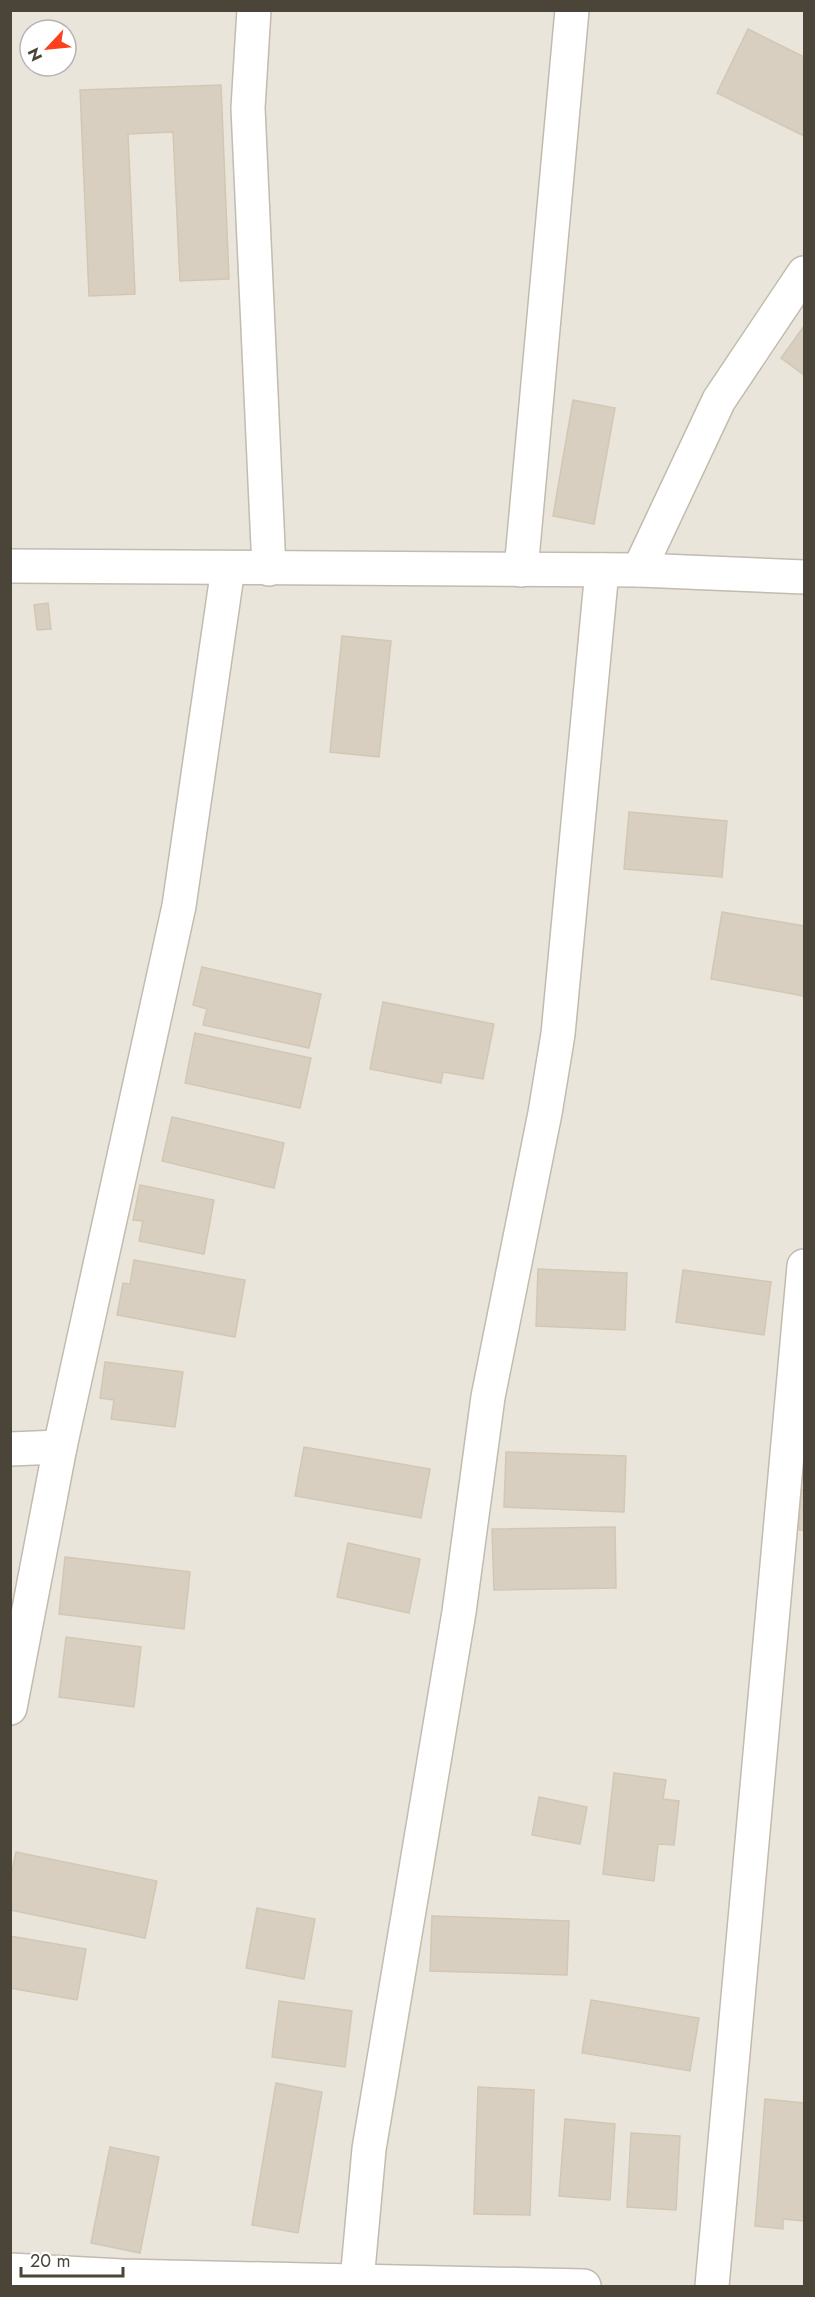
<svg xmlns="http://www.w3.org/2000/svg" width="815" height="2297" viewBox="0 0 815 2297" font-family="Jost,sans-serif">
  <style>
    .residential { fill: #eae5da; fill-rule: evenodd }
    .building { fill: #d8cfc1; stroke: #d3c7b4; stroke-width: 1.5 }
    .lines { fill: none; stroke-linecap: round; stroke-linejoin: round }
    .minor-casing { stroke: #c2bbae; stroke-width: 36 }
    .minor { stroke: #fff; stroke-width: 33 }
  </style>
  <rect width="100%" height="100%" fill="#f6f3ec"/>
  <path class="residential" d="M11,11H804V2286H11ZM30,30H66V66H30Z"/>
  <g class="building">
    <path d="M748,29L804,57V136L717,93Z"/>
    <path d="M221,85L229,279L180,281L173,132L128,134L135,294L89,296L80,90Z"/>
    <path d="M804,326V375L781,358Z"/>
    <path d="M573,400L615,408L594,524L553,516Z"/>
    <path d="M48,603L51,629L37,630L34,605Z"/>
    <path d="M342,636L391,641L379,757L330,752Z"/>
    <path d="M629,812L727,821L722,877L624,869Z"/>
    <path d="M722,912L804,926V996L711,979Z"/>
    <path d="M202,967L321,994L309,1048L203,1025L207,1009L193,1005Z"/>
    <path d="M383,1002L494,1024L483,1079L443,1072L441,1083L370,1069Z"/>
    <path d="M195,1033L311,1058L300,1108L185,1083Z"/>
    <path d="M172,1117L284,1143L274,1188L162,1161Z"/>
    <path d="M140,1185L214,1200L204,1254L139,1241L143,1221L133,1220Z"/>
    <path d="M134,1260L245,1280L235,1337L117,1315L123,1283L130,1284Z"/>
    <path d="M538,1269L627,1273L625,1330L536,1326Z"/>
    <path d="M683,1270L771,1282L764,1335L676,1322Z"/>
    <path d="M105,1362L183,1372L175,1427L111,1419L114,1400L100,1398Z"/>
    <path d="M304,1447L430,1469L421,1518L295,1496Z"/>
    <path d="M506,1452L626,1456L624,1512L504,1507Z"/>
    <path d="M800,1489L804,1490V1557V1530H799Z"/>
    <path d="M615,1527L616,1588L494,1590L492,1529Z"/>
    <path d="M348,1543L420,1559L409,1613L337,1597Z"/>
    <path d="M65,1557L190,1572L184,1629L59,1614Z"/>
    <path d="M66,1637L141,1647L134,1707L59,1697Z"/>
    <path d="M614,1773L666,1780L663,1799L679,1801L674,1845L658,1844L654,1881L603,1874Z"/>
    <path d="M539,1797L587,1807L580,1844L532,1835Z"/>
    <path d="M16,1852L157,1881L145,1938L10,1910V1880Z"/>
    <path d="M257,1908L315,1919L304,1979L246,1968Z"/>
    <path d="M432,1916L569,1921L567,1975L430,1971Z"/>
    <path d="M10,1936L86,1949L77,2000L10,1988Z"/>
    <path d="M591,2000L699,2018L690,2071L582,2053Z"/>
    <path d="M279,2001L352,2011L345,2067L272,2057Z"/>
    <path d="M276,2083L322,2092L298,2233L252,2225Z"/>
    <path d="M478,2087L534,2090L530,2215L474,2214Z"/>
    <path d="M765,2099L804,2103V2221L783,2219V2229L755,2226Z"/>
    <path d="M565,2119L615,2124L610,2200L559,2196Z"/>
    <path d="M631,2133L680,2136L676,2210L627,2207Z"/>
    <path d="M110,2147L159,2157L140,2253L91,2243Z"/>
  </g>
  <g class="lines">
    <defs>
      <g id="minor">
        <path d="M254,10L248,108L269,569"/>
        <path d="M10,566L639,570L804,577"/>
        <path d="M521,570L572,10"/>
        <path d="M639,570L719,400L804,273"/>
        <path d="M10,1449L60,1447"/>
        <path d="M10,1708L60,1447L179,906L228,568"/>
        <path d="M10,2270L122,2276L584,2286"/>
        <path d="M357,2281L369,2149L459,1612L488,1397L545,1113L558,1034L602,570"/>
        <path d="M712,2286L804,1266"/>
      </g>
    </defs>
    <use href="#minor" class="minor-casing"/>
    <use href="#minor" class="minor"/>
  </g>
  <rect width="815" height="2297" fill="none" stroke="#4b4439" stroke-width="24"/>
  <g transform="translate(48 48) rotate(244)"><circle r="28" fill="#ffffff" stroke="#b7b4b0" stroke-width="1.5"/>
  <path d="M0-4.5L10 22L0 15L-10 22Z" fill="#fc3f1d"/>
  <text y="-9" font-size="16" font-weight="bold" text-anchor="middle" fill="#4b4439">N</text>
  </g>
  <path d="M21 2267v9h102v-9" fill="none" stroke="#4b4439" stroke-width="3"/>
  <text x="30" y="2267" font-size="18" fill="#4b4439" stroke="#ffffff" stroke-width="4.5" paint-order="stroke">20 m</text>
</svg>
